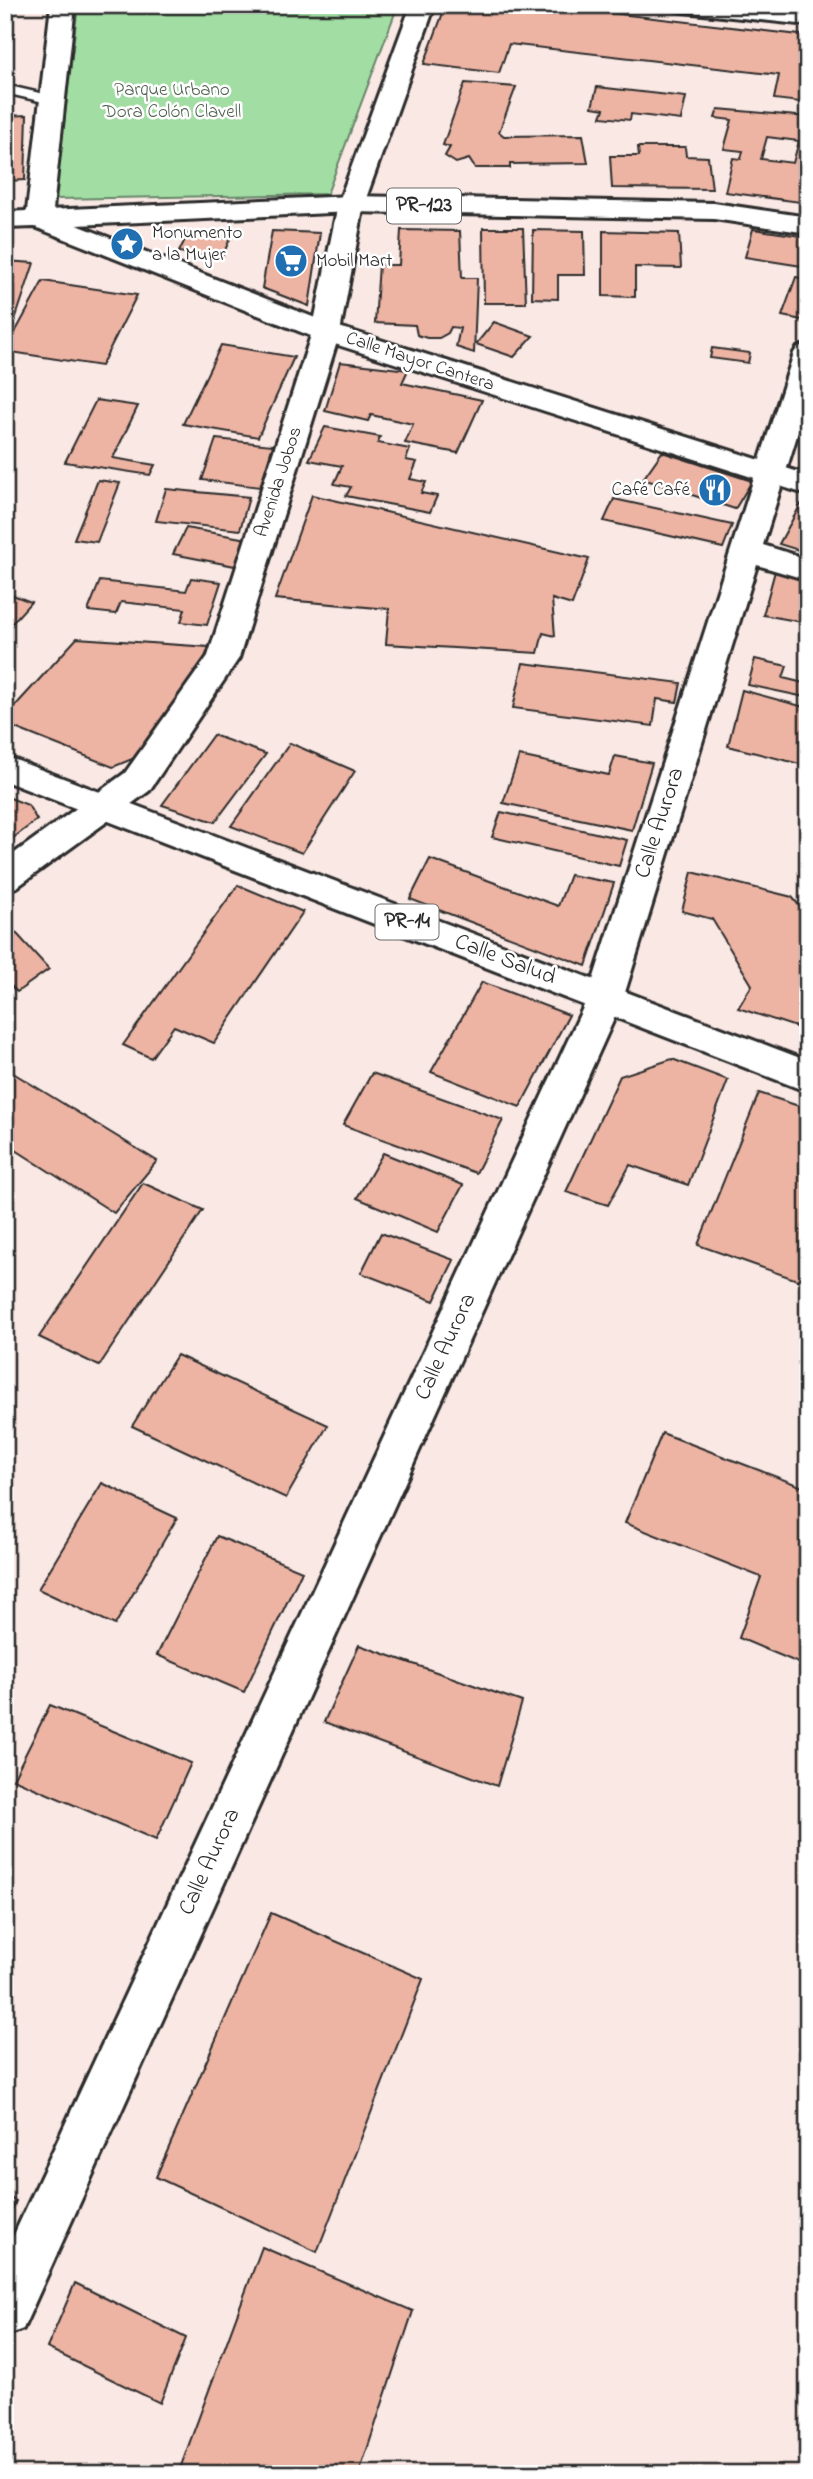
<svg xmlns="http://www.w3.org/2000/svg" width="813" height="2479" viewBox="0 0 813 2479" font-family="'Indie Flower',sans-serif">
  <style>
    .green { fill: #a2dea4; stroke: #668468; stroke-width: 2 }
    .building { fill: #edb4a4; stroke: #2b2b2b; stroke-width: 2; fill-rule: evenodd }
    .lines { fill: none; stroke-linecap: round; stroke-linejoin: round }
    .service-casing { stroke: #2b2b2b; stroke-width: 5 }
    .minor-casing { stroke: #2b2b2b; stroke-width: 6 }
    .primary-casing { stroke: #2b2b2b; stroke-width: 6 }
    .service { fill: #fff; fill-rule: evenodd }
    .minor { fill: #fff; fill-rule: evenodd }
    .primary { fill: #fff; fill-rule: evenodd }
    .labels { text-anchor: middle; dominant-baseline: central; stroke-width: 5; stroke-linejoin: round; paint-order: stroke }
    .far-park-label { font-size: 19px; fill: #4f614f; stroke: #fff }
    .far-poi-label { font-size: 19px; fill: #2b2b2b; stroke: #fff; text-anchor: start }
    .far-street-label { font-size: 19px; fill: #2b2b2b; stroke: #fff }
    .shield { fill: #fff; stroke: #6b6b6b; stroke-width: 2 }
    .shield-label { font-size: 21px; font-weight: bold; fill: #2b2b2b }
    .street-label { font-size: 23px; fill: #2b2b2b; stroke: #fff }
  </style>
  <rect width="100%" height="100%" fill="#fae8e4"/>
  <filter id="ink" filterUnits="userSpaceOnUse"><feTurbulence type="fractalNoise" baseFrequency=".0143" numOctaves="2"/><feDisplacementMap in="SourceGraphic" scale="14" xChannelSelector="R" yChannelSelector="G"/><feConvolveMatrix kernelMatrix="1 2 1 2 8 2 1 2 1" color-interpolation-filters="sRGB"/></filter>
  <g filter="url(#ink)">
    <path class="green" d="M78,5H398L327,194L55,199Z"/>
    <g class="building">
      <path d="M446,5H542L808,36V103L774,99L779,75L509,44L499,73L424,64Z"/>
      <path d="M465,83L516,87L499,132L504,136L583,135L588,163L510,164V168H475L469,159L456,163L445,156L450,147L443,145Z"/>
      <path d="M597,87L686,97L681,120L631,114L630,120L601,117L604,109L592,107Z"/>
      <path d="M718,109L808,117V170L800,202L725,192L733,158L741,159L743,151L724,149L732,120L715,118ZM767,137L799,141L793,163L761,159Z"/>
      <path d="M27,115L25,180L5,181V116Z"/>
      <path d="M638,147H685L686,156L708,157L712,189L612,188L610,156H639Z"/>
      <path d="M483,228H523L526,303H484Z"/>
      <path d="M753,229L808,237V267L745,257Z"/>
      <path d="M401,230L460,231L462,278H477L474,353L456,347L460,328L451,327L448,333L439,338H427L417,335L415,325L375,323L379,265H399Z"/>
      <path d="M533,230L584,231L585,275H558V299L532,298Z"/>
      <path d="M272,231L320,233L309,306L262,288Z"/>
      <path d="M603,231L679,233L681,268L635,267V297L603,296Z"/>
      <path d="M188,233L230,239L221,259L179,252Z"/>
      <path d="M5,261L34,263L15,320L5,319Z"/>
      <path d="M796,277L808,279V305L802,320L782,316Z"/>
      <path d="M43,281L137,295L101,366L5,351Z"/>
      <path d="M494,322L533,336L514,357L476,344Z"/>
      <path d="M221,345L294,357L258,437L183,424Z"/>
      <path d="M712,348L750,353L748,363L710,358Z"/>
      <path d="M340,362L408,370L402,383L482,400L458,453L405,443L413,424L371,415L368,421L325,411Z"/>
      <path d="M96,400L138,406L113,458L155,465L150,475L65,462Z"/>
      <path d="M325,427L380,437L378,443L410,449L406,460L417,462L410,479L426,482L421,493L437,496L430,512L346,496L351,487L334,484L342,466L309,460Z"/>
      <path d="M216,439L273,445L260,487L202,480Z"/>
      <path d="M662,452L752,481L735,509L643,479Z"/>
      <path d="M98,480L120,483L97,542L74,539Z"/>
      <path d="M166,489L249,497L240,530L156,521Z"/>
      <path d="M312,495L589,559L572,605L552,599L555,636L543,633L538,653L386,644L389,609L275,599Z"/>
      <path d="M614,499L732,525L723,548L604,521Z"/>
      <path d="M801,504L808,506V553L779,544Z"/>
      <path d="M186,528L247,539L235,566L173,554Z"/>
      <path d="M775,571L808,578V623L763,615Z"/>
      <path d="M191,578L221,582L207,625L181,622L185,609L121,602L116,614L88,611L100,581L186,591Z"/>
      <path d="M5,592L31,602L5,631Z"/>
      <path d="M77,638L209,647L203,663L154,750L113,767L5,724V717Z"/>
      <path d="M755,659L787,666L783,678L808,684L805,697L748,685Z"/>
      <path d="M523,663L681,683L677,702L657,699L653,726L513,708Z"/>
      <path d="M742,690L808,708V766L728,746Z"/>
      <path d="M213,735L266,754L215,822L162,805Z"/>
      <path d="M290,743L355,771L302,853L231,826Z"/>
      <path d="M519,756L609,775L615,756L652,763L632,830L503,803Z"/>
      <path d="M5,796L28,805L37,820L5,844Z"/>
      <path d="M501,812L627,840L619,866L492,837Z"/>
      <path d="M430,859L558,906L570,875L614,883L586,966L410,899Z"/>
      <path d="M692,872L792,897L808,916V1031L738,1008L752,985L712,919L682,911Z"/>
      <path d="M238,885L303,912L214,1043L174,1026L151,1058L123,1045Z"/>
      <path d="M7,923L49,969L17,992L5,980Z"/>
      <path d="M482,982L569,1015L520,1107L431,1072Z"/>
      <path d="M672,1059L728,1080L688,1185L630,1165L608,1205L566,1192L620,1076Z"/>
      <path d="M5,1068L157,1161L114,1213L5,1143Z"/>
      <path d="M372,1073L503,1120L476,1173L343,1125Z"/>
      <path d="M759,1093L808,1109V1269L803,1282L698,1245Z"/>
      <path d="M383,1153L463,1185L438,1232L357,1198Z"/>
      <path d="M143,1183L203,1210L99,1366L39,1337Z"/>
      <path d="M381,1233L454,1260L434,1301L361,1273Z"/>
      <path d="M177,1355L328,1425L286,1498L132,1426Z"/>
      <path d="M662,1433L808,1489V1667L739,1638L761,1577L625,1523Z"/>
      <path d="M102,1483L177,1518L115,1625L38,1589Z"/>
      <path d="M217,1536L302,1571L244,1692L157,1655Z"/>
      <path d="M359,1645L522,1702L497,1786L324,1722Z"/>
      <path d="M50,1705L191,1763L156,1840L13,1779Z"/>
      <path d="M271,1913L423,1979L317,2252L156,2177Z"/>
      <path d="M5,2196L16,2201L5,2225Z"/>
      <path d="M262,2247L413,2311L359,2474H178Z"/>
      <path d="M75,2283L186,2338L160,2403L47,2348Z"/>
    </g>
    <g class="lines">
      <defs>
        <path id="service" d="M5,85L57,97L59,100L52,104L5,93Z"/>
        <g id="minor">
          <path d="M51,5H75L52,219L48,225L39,227L30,225L26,219Z"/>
          <path d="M411,5H435L364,204L340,332L239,658L149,791L17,887L5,891V860L125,773L208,656L312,332L338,204Z"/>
          <path d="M808,344V400L763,545L808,559V580L757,565L623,999L23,2329L5,2336V2254L587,999L794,353L798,347Z"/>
        </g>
        <g id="primary">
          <path d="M672,5H756L808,11V25L684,12L675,10Z"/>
          <path d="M351,196L714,203L808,217V233L714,219L351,212L77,225L336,326L808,475V495L316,338L35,227L5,228V212Z"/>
          <path d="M5,756L808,1061V1092L5,781Z"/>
        </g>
      </defs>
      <use href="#service" class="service-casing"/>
      <use href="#minor" class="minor-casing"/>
      <use href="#primary" class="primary-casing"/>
      <use href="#service" class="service"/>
      <use href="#minor" class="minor"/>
      <use href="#primary" class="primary"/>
    </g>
  </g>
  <defs>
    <symbol id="sight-disc" viewBox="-11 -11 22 22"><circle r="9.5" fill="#1f6fb2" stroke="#fff"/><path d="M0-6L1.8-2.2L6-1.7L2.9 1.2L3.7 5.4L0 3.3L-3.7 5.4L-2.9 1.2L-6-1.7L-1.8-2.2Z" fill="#fff"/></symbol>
    <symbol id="supermarket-disc" viewBox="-11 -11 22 22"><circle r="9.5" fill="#1f6fb2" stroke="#fff"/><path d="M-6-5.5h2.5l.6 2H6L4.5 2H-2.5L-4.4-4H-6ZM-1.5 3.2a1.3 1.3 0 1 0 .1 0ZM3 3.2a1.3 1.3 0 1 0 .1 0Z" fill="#fff"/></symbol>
    <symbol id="restaurant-disc" viewBox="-11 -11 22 22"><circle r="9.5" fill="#1f6fb2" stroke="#fff"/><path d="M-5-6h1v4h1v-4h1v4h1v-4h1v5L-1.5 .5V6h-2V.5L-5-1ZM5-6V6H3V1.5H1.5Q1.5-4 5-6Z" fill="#fff"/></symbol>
  </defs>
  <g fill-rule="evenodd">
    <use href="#sight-disc" x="108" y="225" width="38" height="38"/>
    <use href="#supermarket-disc" x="272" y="242" width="38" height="38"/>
    <use href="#restaurant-disc" x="696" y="471" width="38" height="38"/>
  </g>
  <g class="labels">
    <g class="far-park-label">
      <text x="172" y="90">Parque Urbano<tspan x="172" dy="22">Dora Colón Clavell</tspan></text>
    </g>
    <g class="far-poi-label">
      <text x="152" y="233">Monumento<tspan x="152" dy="22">a la Mujer</tspan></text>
      <text x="316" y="261">Mobil Mart</text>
      <text x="690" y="490" text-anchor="end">Café Café</text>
    </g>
    <g class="far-street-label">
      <text transform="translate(420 362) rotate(18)">Calle Mayor Cantera</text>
      <text transform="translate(279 482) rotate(-72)">Avenida Jobos</text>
    </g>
    <g class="shield">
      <rect x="387" y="188.5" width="74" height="35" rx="5"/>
      <rect x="375.5" y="904.5" width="63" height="35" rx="5"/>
    </g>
    <g class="shield-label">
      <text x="424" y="206">PR-123</text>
      <text x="407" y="922">PR-14</text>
    </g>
    <g class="street-label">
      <text transform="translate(660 823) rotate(-72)">Calle Aurora</text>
      <text transform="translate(505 960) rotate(21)">Calle Salud</text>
      <text transform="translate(446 1347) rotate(-65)">Calle Aurora</text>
      <text transform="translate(210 1862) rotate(-65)">Calle Aurora</text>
    </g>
  </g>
  <rect width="813" height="2479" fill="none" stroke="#fff" stroke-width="28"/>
  <rect x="14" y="14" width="785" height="2451" fill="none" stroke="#2b2b2b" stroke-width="2.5" filter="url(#ink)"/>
</svg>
